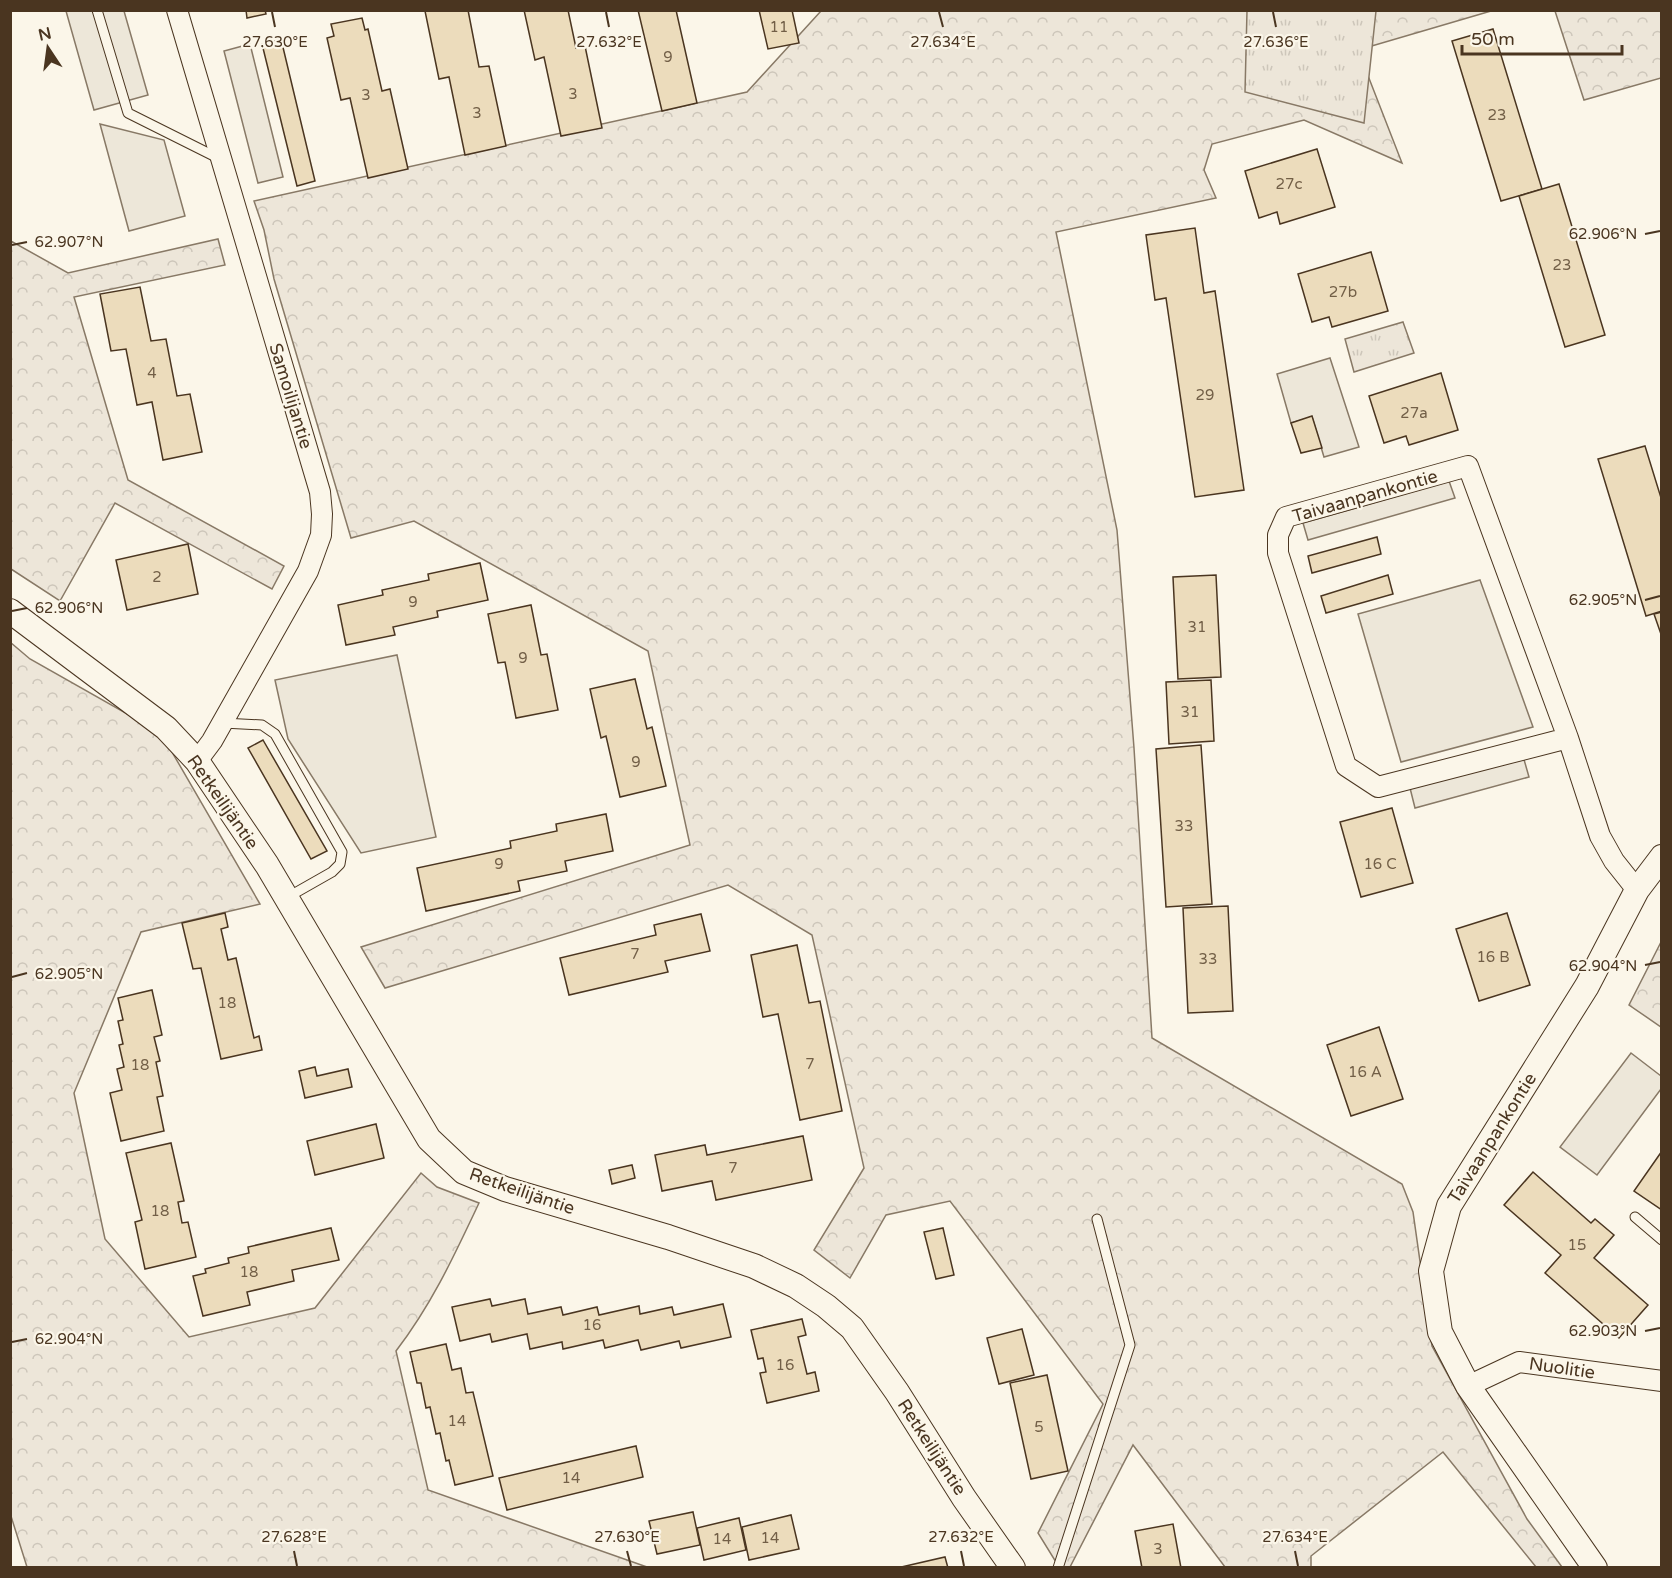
<svg xmlns="http://www.w3.org/2000/svg" width="1672" height="1578" viewBox="0 0 1672 1578" font-family="'Varela Round',sans-serif">
  <style>
    .forest { fill: url(#forest-crowns); stroke: #887966; stroke-width: 1.5 }
    .park { fill: url(#park-tufts); stroke: #887966; stroke-width: 1.5 }
    .parking { fill: #ede7d9; stroke: #887966; stroke-width: 1.5 }
    .building { fill: #ecdcbc; stroke: #4a3520; stroke-width: 1.5 }
    .lines { fill: none; stroke-linecap: round; stroke-linejoin: round }
    .service-casing { stroke: #4a3520; stroke-width: 11 }
    .minor-casing { stroke: #4a3520; stroke-width: 22 }
    .tertiary-casing { stroke: #4a3520; stroke-width: 26 }
    .service { stroke: #fbf6e9; stroke-width: 9 }
    .minor { stroke: #fbf6e9; stroke-width: 20 }
    .tertiary { stroke: #fbf6e9; stroke-width: 24 }
    .ticks { fill: none; stroke: #4a3520; stroke-width: 2 }
    .labels { text-anchor: middle; dominant-baseline: central; stroke-width: 4.5; stroke-linejoin: round; paint-order: stroke }
    .number-label { font-size: 15px; fill: #725f47 }
    .street-label { font-size: 18px; fill: #4a3520; stroke: #fbf6e9 }
    .ticks-label { font-size: 15px; text-anchor: middle; fill: #4a3520; stroke: #fbf6e9; stroke-width: 4.5; stroke-linejoin: round; paint-order: stroke }
  </style>
  <defs>
    <pattern id="forest-crowns" width="20" height="18" patternUnits="userSpaceOnUse" patternTransform="scale(1.5)"><rect width="20" height="18" fill="#ede6d9"/><path d="M2 6a3 3 0 1 1 6 0M12 15a3 3 0 1 1 6 0" fill="none" stroke="#cdc6ba"/></pattern>
    <pattern id="park-tufts" width="24" height="20" patternUnits="userSpaceOnUse" patternTransform="scale(1.5)"><rect width="24" height="20" fill="#ede6d9"/><path d="M3 7l-1-3M5 7V3M7 7l1-3M15 17l-1-3M17 17v-4M19 17l1-3" fill="none" stroke="#cdc6ba"/></pattern>
  </defs>
  <rect width="100%" height="100%" fill="#fbf6e9"/>
  <g class="forest">
    <path d="M821,11H1491L1358,50L1402,163L1304,120L1212,144L1204,170L1216,198L1056,232L1117,530L1134,748L1152,1038L1402,1184L1413,1212L1432,1346L1527,1519L1562,1567H1536L1443,1452L1311,1556V1567H1225L1133,1445L1070,1567H1059L1038,1533L1103,1404L950,1201L886,1215L850,1278L814,1250L864,1168L812,935L728,885L385,988L361,947L690,845L648,651L414,521L351,538L274,279L264,230L254,201L747,92Z"/>
    <path d="M1555,11H1661V78L1584,100Z"/>
    <path d="M218,239L225,265L74,297L128,480L284,566L272,589L115,503L60,601L11,569V241L68,273Z"/>
    <path d="M10,642L30,659L161,733L260,904L141,932L74,1093L105,1239L189,1337L315,1308L421,1173L437,1187L479,1203C454,1256 432,1304 396,1351L428,1490L647,1567H27L10,1513Z"/>
    <path d="M1661,942V1027L1629,1005Z"/>
  </g>
  <g class="park">
    <path d="M1247,11H1376L1364,123L1245,92Z"/>
    <path d="M1403,322L1414,353L1354,372L1345,339Z"/>
  </g>
  <g class="parking">
    <path d="M66,11H124L148,95L94,110Z"/>
    <path d="M250,44L283,177L258,183L224,51Z"/>
    <path d="M100,124L164,140L185,216L129,231Z"/>
    <path d="M1330,358L1359,447L1324,457L1312,417L1291,423L1277,374Z"/>
    <path d="M1449,481L1455,498L1308,540L1303,523Z"/>
    <path d="M1480,580L1533,727L1401,762L1358,614Z"/>
    <path d="M397,655L436,837L361,853L288,739L275,680Z"/>
    <path d="M1523,756L1529,777L1415,808L1410,788Z"/>
    <path d="M1631,1053L1661,1076V1089L1597,1175L1560,1147Z"/>
  </g>
  <g class="building">
    <path d="M246,10H265L266,14L247,18Z"/>
    <path d="M468,10L479,67L489,66L506,146L465,155L449,77L439,79L425,11Z"/>
    <path d="M524,10H568L576,48L585,46L602,128L561,136L544,57L535,60Z"/>
    <path d="M638,10H676L697,103L662,111Z"/>
    <path d="M759,10H792L799,43L768,49Z"/>
    <path d="M362,18L365,30L368,29L382,91L390,89L408,169L368,178L350,98L341,100L327,38L334,36L331,24Z"/>
    <path d="M1493,29L1542,189L1501,201L1452,41Z"/>
    <path d="M281,39L315,181L297,186L262,44Z"/>
    <path d="M1317,149L1335,207L1280,224L1277,212L1259,218L1245,171Z"/>
    <path d="M1559,184L1605,335L1565,347L1519,196Z"/>
    <path d="M1195,228L1204,293L1215,291L1244,490L1195,497L1166,298L1155,300L1146,235Z"/>
    <path d="M1371,252L1388,311L1332,327L1329,317L1312,322L1298,274Z"/>
    <path d="M140,287L151,341L166,339L177,396L190,394L202,452L163,460L152,402L137,405L126,349L111,351L100,294Z"/>
    <path d="M1441,373L1458,430L1409,445L1406,436L1384,443L1369,396Z"/>
    <path d="M1312,416L1322,448L1301,453L1291,423Z"/>
    <path d="M1645,446L1662,501V611L1646,616L1598,459Z"/>
    <path d="M1377,537L1381,554L1312,573L1308,556Z"/>
    <path d="M188,544L198,594L127,610L116,560Z"/>
    <path d="M480,563L488,600L437,611L438,617L393,627L395,635L346,645L338,605L383,595L382,590L429,580L428,574Z"/>
    <path d="M1216,575L1221,677L1178,679L1173,577Z"/>
    <path d="M1388,575L1393,594L1326,613L1321,596Z"/>
    <path d="M531,605L541,655L547,654L558,710L516,718L505,662L498,663L488,614Z"/>
    <path d="M1662,612V637L1654,614Z"/>
    <path d="M635,679L647,729L652,727L666,786L620,797L606,736L601,738L590,689Z"/>
    <path d="M1211,680L1214,741L1169,744L1166,682Z"/>
    <path d="M263,740L327,851L311,859L248,748Z"/>
    <path d="M1201,745L1212,904L1166,907L1156,749Z"/>
    <path d="M1392,808L1413,883L1361,897L1340,822Z"/>
    <path d="M606,814L613,851L565,861L567,871L518,881L520,891L426,911L417,868L511,848L510,841L557,831L556,824Z"/>
    <path d="M1228,906L1233,1011L1188,1013L1183,908Z"/>
    <path d="M225,913L228,927L221,929L228,960L236,958L254,1038L259,1036L262,1050L221,1059L201,968L193,969L182,923Z"/>
    <path d="M1507,913L1530,985L1479,1001L1456,929Z"/>
    <path d="M701,914L710,951L665,961L668,972L569,995L560,958L656,935L654,925Z"/>
    <path d="M797,945L809,1003L820,1001L842,1111L800,1120L778,1014L763,1017L751,955Z"/>
    <path d="M152,990L162,1035L154,1037L160,1061L156,1062L163,1096L157,1097L164,1131L121,1141L110,1093L122,1090L117,1069L124,1067L119,1045L123,1044L118,1021L123,1020L118,998Z"/>
    <path d="M1379,1027L1403,1099L1351,1116L1327,1045Z"/>
    <path d="M315,1067L317,1076L348,1069L352,1087L305,1098L299,1071Z"/>
    <path d="M376,1124L384,1158L315,1175L307,1141Z"/>
    <path d="M803,1136L812,1180L716,1200L712,1181L662,1191L655,1155L705,1145L707,1155Z"/>
    <path d="M171,1143L184,1201L178,1202L182,1223L188,1222L196,1257L145,1269L135,1222L142,1220L126,1153Z"/>
    <path d="M1662,1151V1210L1634,1191Z"/>
    <path d="M632,1165L635,1178L612,1184L609,1170Z"/>
    <path d="M1533,1172L1591,1223L1595,1219L1614,1235L1594,1258L1648,1305L1619,1338L1545,1273L1561,1255L1504,1205Z"/>
    <path d="M331,1228L339,1260L292,1270L294,1281L247,1292L250,1305L203,1316L193,1276L206,1273L205,1269L229,1263L228,1258L249,1253L248,1247Z"/>
    <path d="M943,1228L954,1275L936,1279L924,1232Z"/>
    <path d="M490,1299L492,1306L525,1299L528,1314L561,1307L563,1315L597,1307L599,1315L639,1306L640,1314L672,1307L674,1315L723,1304L731,1337L681,1348L679,1341L641,1350L638,1340L605,1348L603,1340L563,1349L562,1342L530,1349L527,1334L492,1342L490,1334L460,1341L452,1307Z"/>
    <path d="M802,1319L806,1335L798,1337L807,1374L815,1372L819,1391L767,1403L760,1373L766,1372L763,1358L758,1359L751,1330Z"/>
    <path d="M1022,1329L1034,1375L999,1384L987,1338Z"/>
    <path d="M446,1344L452,1370L461,1368L466,1393L473,1392L493,1476L455,1485L449,1460L446,1461L440,1433L436,1434L430,1407L426,1408L421,1383H417L410,1352Z"/>
    <path d="M1047,1375L1068,1471L1031,1479L1010,1383Z"/>
    <path d="M636,1446L643,1477L507,1510L499,1478Z"/>
    <path d="M693,1512L700,1545L657,1554L649,1521Z"/>
    <path d="M791,1515L799,1549L749,1560L742,1527Z"/>
    <path d="M739,1518L746,1550L704,1560L697,1528Z"/>
    <path d="M1173,1524L1181,1568H1142L1135,1531Z"/>
    <path d="M945,1557L948,1568H897Z"/>
  </g>
  <g class="lines">
    <defs>
      <g id="service">
        <path d="M97,10L128,113L218,158"/>
        <path d="M223,723L262,725L275,734L342,852L340,864L332,872L288,897"/>
        <path d="M1635,1217L1662,1240"/>
        <path d="M1058,1568L1130,1345L1097,1219"/>
      </g>
      <g id="minor">
        <path d="M177,10L320,492L322,514L321,535L308,571L212,741L197,761"/>
        <path d="M1568,738L1378,787L1346,766L1278,553V535L1286,517L1468,466L1568,738L1600,836L1614,861L1637,890"/>
        <path d="M1468,1386L1519,1362L1662,1381"/>
      </g>
      <g id="tertiary">
        <path d="M10,611L166,728L197,761L267,865L429,1139L464,1172L505,1189L668,1237L754,1266L796,1286L826,1306L852,1328L897,1392L964,1498L1013,1568"/>
        <path d="M1595,1568L1468,1386L1440,1332L1431,1271L1449,1206L1587,986L1637,890L1662,857"/>
      </g>
    </defs>
    <use href="#service" class="service-casing"/>
    <use href="#minor" class="minor-casing"/>
    <use href="#tertiary" class="tertiary-casing"/>
    <use href="#service" class="service"/>
    <use href="#minor" class="minor"/>
    <use href="#tertiary" class="tertiary"/>
  </g>
  <path class="ticks" d="M272,12L275,27M606,12L609,27M939,12L943,27M1273,12L1276,27M1645,234L1660,231M12,245L27,242M1645,600L1660,596M12,611L27,608M1645,965L1660,962M12,977L27,973M1645,1331L1660,1328M12,1342L27,1339M294,1551L297,1566M627,1551L631,1566M961,1551L964,1566M1295,1551L1298,1566"/>
  <g class="labels">
    <g class="number-label">
      <text x="779" y="27">11</text>
      <text x="668" y="57">9</text>
      <text x="573" y="94">3</text>
      <text x="366" y="95">3</text>
      <text x="477" y="113">3</text>
      <text x="1497" y="115">23</text>
      <text x="1289" y="184">27c</text>
      <text x="1562" y="265">23</text>
      <text x="1343" y="292">27b</text>
      <text x="152" y="373">4</text>
      <text x="1205" y="395">29</text>
      <text x="1414" y="413">27a</text>
      <text x="157" y="577">2</text>
      <text x="413" y="602">9</text>
      <text x="1197" y="627">31</text>
      <text x="523" y="658">9</text>
      <text x="1190" y="712">31</text>
      <text x="636" y="762">9</text>
      <text x="1184" y="826">33</text>
      <text x="499" y="864">9</text>
      <text x="1380" y="864">16 C</text>
      <text x="635" y="954">7</text>
      <text x="1493" y="957">16 B</text>
      <text x="1208" y="959">33</text>
      <text x="227" y="1003">18</text>
      <text x="810" y="1064">7</text>
      <text x="140" y="1065">18</text>
      <text x="1365" y="1072">16 A</text>
      <text x="733" y="1168">7</text>
      <text x="160" y="1211">18</text>
      <text x="1577" y="1245">15</text>
      <text x="249" y="1272">18</text>
      <text x="592" y="1325">16</text>
      <text x="785" y="1365">16</text>
      <text x="457" y="1421">14</text>
      <text x="1039" y="1427">5</text>
      <text x="571" y="1478">14</text>
      <text x="770" y="1538">14</text>
      <text x="722" y="1539">14</text>
      <text x="1158" y="1549">3</text>
    </g>
    <g class="street-label">
      <text transform="translate(291 396) rotate(73)">Samoilijantie</text>
      <text transform="translate(1365 496) rotate(-16)">Taivaanpankontie</text>
      <text transform="translate(223 802) rotate(55)">Retkeilijäntie</text>
      <text transform="translate(1492 1138) rotate(-58)">Taivaanpankontie</text>
      <text transform="translate(522 1191) rotate(19)">Retkeilijäntie</text>
      <text transform="translate(1562 1368) rotate(8)">Nuolitie</text>
      <text transform="translate(932 1447) rotate(57)">Retkeilijäntie</text>
    </g>
  </g>
  <g class="ticks-label">
    <text x="275" y="47">27.630°E</text>
    <text x="609" y="47">27.632°E</text>
    <text x="943" y="47">27.634°E</text>
    <text x="1276" y="47">27.636°E</text>
    <text x="1603" y="239">62.906°N</text>
    <text x="69" y="247">62.907°N</text>
    <text x="1603" y="605">62.905°N</text>
    <text x="69" y="613">62.906°N</text>
    <text x="1603" y="971">62.904°N</text>
    <text x="69" y="979">62.905°N</text>
    <text x="1603" y="1336">62.903°N</text>
    <text x="69" y="1344">62.904°N</text>
    <text x="294" y="1542">27.628°E</text>
    <text x="627" y="1542">27.630°E</text>
    <text x="961" y="1542">27.632°E</text>
    <text x="1295" y="1542">27.634°E</text>
  </g>
  <rect width="1672" height="1578" fill="none" stroke="#4a3520" stroke-width="24"/>
  <g transform="translate(48 48) rotate(347)" stroke="#fbf6e9" stroke-width="4.5" paint-order="stroke">
  <path d="M0-4.5L10 22L0 15L-10 22Z" fill="#4a3520"/>
  <text y="-9" font-size="16" font-weight="bold" text-anchor="middle" fill="#4a3520">N</text>
  </g>
  <path d="M1462 45v9h160v-9" fill="none" stroke="#4a3520" stroke-width="3"/>
  <text x="1471" y="45" font-size="18" fill="#4a3520" stroke="#fbf6e9" stroke-width="4.5" paint-order="stroke">50 m</text>
</svg>
